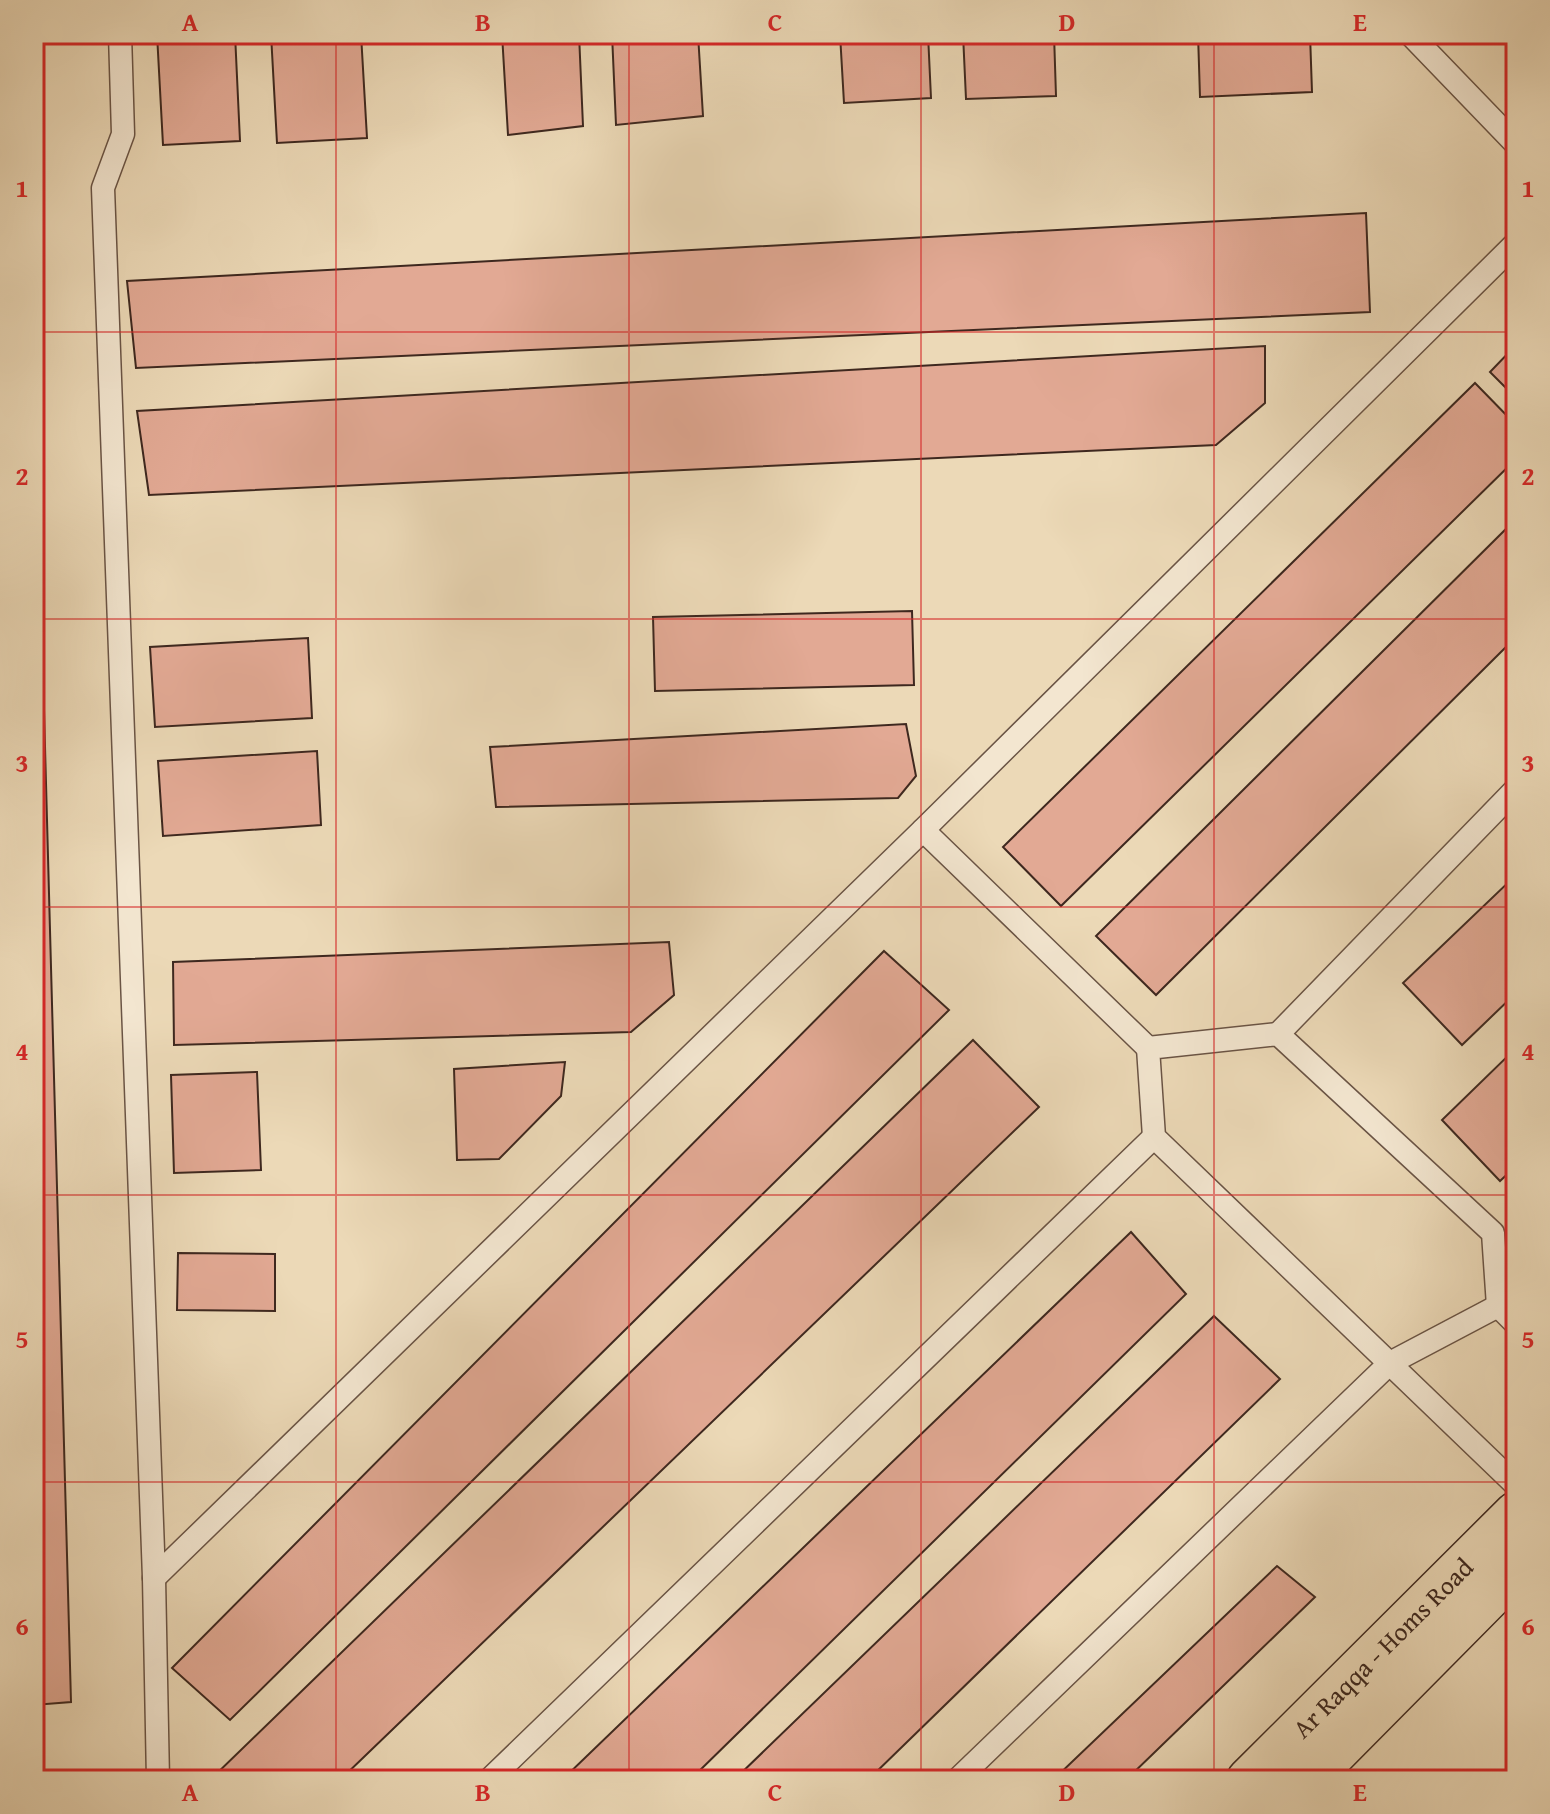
<svg xmlns="http://www.w3.org/2000/svg" width="1550" height="1814" viewBox="0 0 1550 1814" font-family="'Gentium Book Plus',serif">
  <style>
    .building { fill: #e2a994; stroke: #3e281f; stroke-width: 2 }
    .lines { fill: none; stroke-linecap: round; stroke-linejoin: round }
    .lane-casing { stroke: #6a5445; stroke-width: 25 }
    .highway-casing { stroke: #3e281f; stroke-width: 47 }
    .lane { stroke: #f3e6d0; stroke-width: 22 }
    .highway { stroke: #ecd9b7; stroke-width: 44 }
    .grid { fill: none; stroke: #d62828; stroke-width: 2; stroke-opacity: 0.55 }
    .labels { text-anchor: middle; dominant-baseline: central; stroke-width: 7; stroke-linejoin: round; paint-order: stroke }
    .street-label { font-size: 26px; fill: #3e281f; stroke: #f3e6d0 }
    .neatline { fill: none; stroke: #d62828; stroke-width: 3 }
    .grid-label { font-size: 26px; text-anchor: middle; font-weight: bold; fill: #d62828 }
  </style>
  <rect width="100%" height="100%" fill="#ecd9b7"/>
  <filter id="stains"><feTurbulence type="fractalNoise" baseFrequency=".0025" numOctaves="4"/><feColorMatrix values="0 0 0 0 .2 0 0 0 0 .09 0 0 0 0 .02 0 0 0 .5 -.17"/></filter>
  <radialGradient id="worn" r=".72"><stop offset=".6" stop-color="#630" stop-opacity="0"/><stop offset="1" stop-color="#630" stop-opacity=".3"/></radialGradient>
  <g class="building">
    <path d="M157,34H235L240,141L163,145Z"/>
    <path d="M271,34H361L367,138L277,143Z"/>
    <path d="M502,34H579L583,126L508,135Z"/>
    <path d="M612,34H698L703,116L616,125Z"/>
    <path d="M840,34H928L931,98L844,103Z"/>
    <path d="M963,34H1054L1056,96L966,99Z"/>
    <path d="M1198,34H1310L1312,92L1200,97Z"/>
    <path d="M1366,213L1370,312L136,368L127,281Z"/>
    <path d="M34,342L71,1702L34,1705Z"/>
    <path d="M1516,345V398L1490,372Z"/>
    <path d="M1265,346V403L1216,445L149,495L137,411Z"/>
    <path d="M1475,383L1516,425V459L1061,906L1003,847Z"/>
    <path d="M1516,519V637L1156,995L1096,936Z"/>
    <path d="M912,611L914,685L655,691L653,617Z"/>
    <path d="M308,638L312,718L155,727L150,647Z"/>
    <path d="M906,724L916,776L898,798L496,807L490,747Z"/>
    <path d="M317,751L321,825L163,836L158,761Z"/>
    <path d="M1516,875V993L1462,1045L1403,983Z"/>
    <path d="M669,942L674,995L631,1032L174,1045L173,962Z"/>
    <path d="M884,951L949,1010L230,1720L172,1668Z"/>
    <path d="M973,1040L1039,1107L340,1780H210Z"/>
    <path d="M1516,1048V1166L1500,1181L1442,1120Z"/>
    <path d="M565,1062L561,1096L499,1159L457,1160L454,1069Z"/>
    <path d="M257,1072L261,1170L174,1173L171,1075Z"/>
    <path d="M1131,1232L1186,1294L690,1780H562Z"/>
    <path d="M178,1253L275,1254V1311L177,1310Z"/>
    <path d="M1214,1316L1280,1379L868,1780H734Z"/>
    <path d="M1277,1566L1315,1597L1126,1780H1053Z"/>
  </g>
  <g class="lines">
    <defs>
      <g id="lane">
        <path d="M120,34L123,134L103,188L154,1578L158,1780"/>
        <path d="M1410,34L1516,144"/>
        <path d="M923,830L1148,1048"/>
        <path d="M1278,1034L1516,789"/>
        <path d="M1516,1324L1498,1306L1493,1233L1278,1034L1148,1048L1154,1137L1516,1485"/>
        <path d="M154,1578L923,830L1516,243"/>
        <path d="M489,1780L1154,1137"/>
        <path d="M957,1780L1390,1363L1498,1306"/>
      </g>
      <g id="highway">
        <path id="s1" d="M1249,1780L1516,1514"/>
        <path d="M1307,1780L1516,1569"/>
      </g>
    </defs>
    <use href="#lane" class="lane-casing"/>
    <use href="#highway" class="highway-casing"/>
    <use href="#lane" class="lane"/>
    <use href="#highway" class="highway"/>
  </g>
  <path class="grid" d="M336,34V1780M629,34V1780M921,34V1780M1214,34V1780M34,332H1516M34,619H1516M34,907H1516M34,1195H1516M34,1482H1516"/>
  <g class="labels">
    <g class="street-label">
      <text stroke="none"><textPath href="#s1" startOffset="188">Ar Raqqa - Homs Road</textPath></text>
    </g>
  </g>
  <rect width="1550" height="1814" fill="none" stroke="#ecd9b7" stroke-width="88"/>
  <rect x="44" y="44" width="1462" height="1726" class="neatline"/>
  <g class="grid-label">
    <text x="190" y="31">A</text>
    <text x="483" y="31">B</text>
    <text x="775" y="31">C</text>
    <text x="1067" y="31">D</text>
    <text x="1360" y="31">E</text>
    <text x="22" y="197">1</text>
    <text x="1528" y="197">1</text>
    <text x="22" y="485">2</text>
    <text x="1528" y="485">2</text>
    <text x="22" y="772">3</text>
    <text x="1528" y="772">3</text>
    <text x="22" y="1060">4</text>
    <text x="1528" y="1060">4</text>
    <text x="22" y="1348">5</text>
    <text x="1528" y="1348">5</text>
    <text x="22" y="1635">6</text>
    <text x="1528" y="1635">6</text>
    <text x="190" y="1801">A</text>
    <text x="483" y="1801">B</text>
    <text x="775" y="1801">C</text>
    <text x="1067" y="1801">D</text>
    <text x="1360" y="1801">E</text>
  </g>
  <rect width="100%" height="100%" filter="url(#stains)"/>
  <rect width="100%" height="100%" fill="url(#worn)"/>
</svg>
